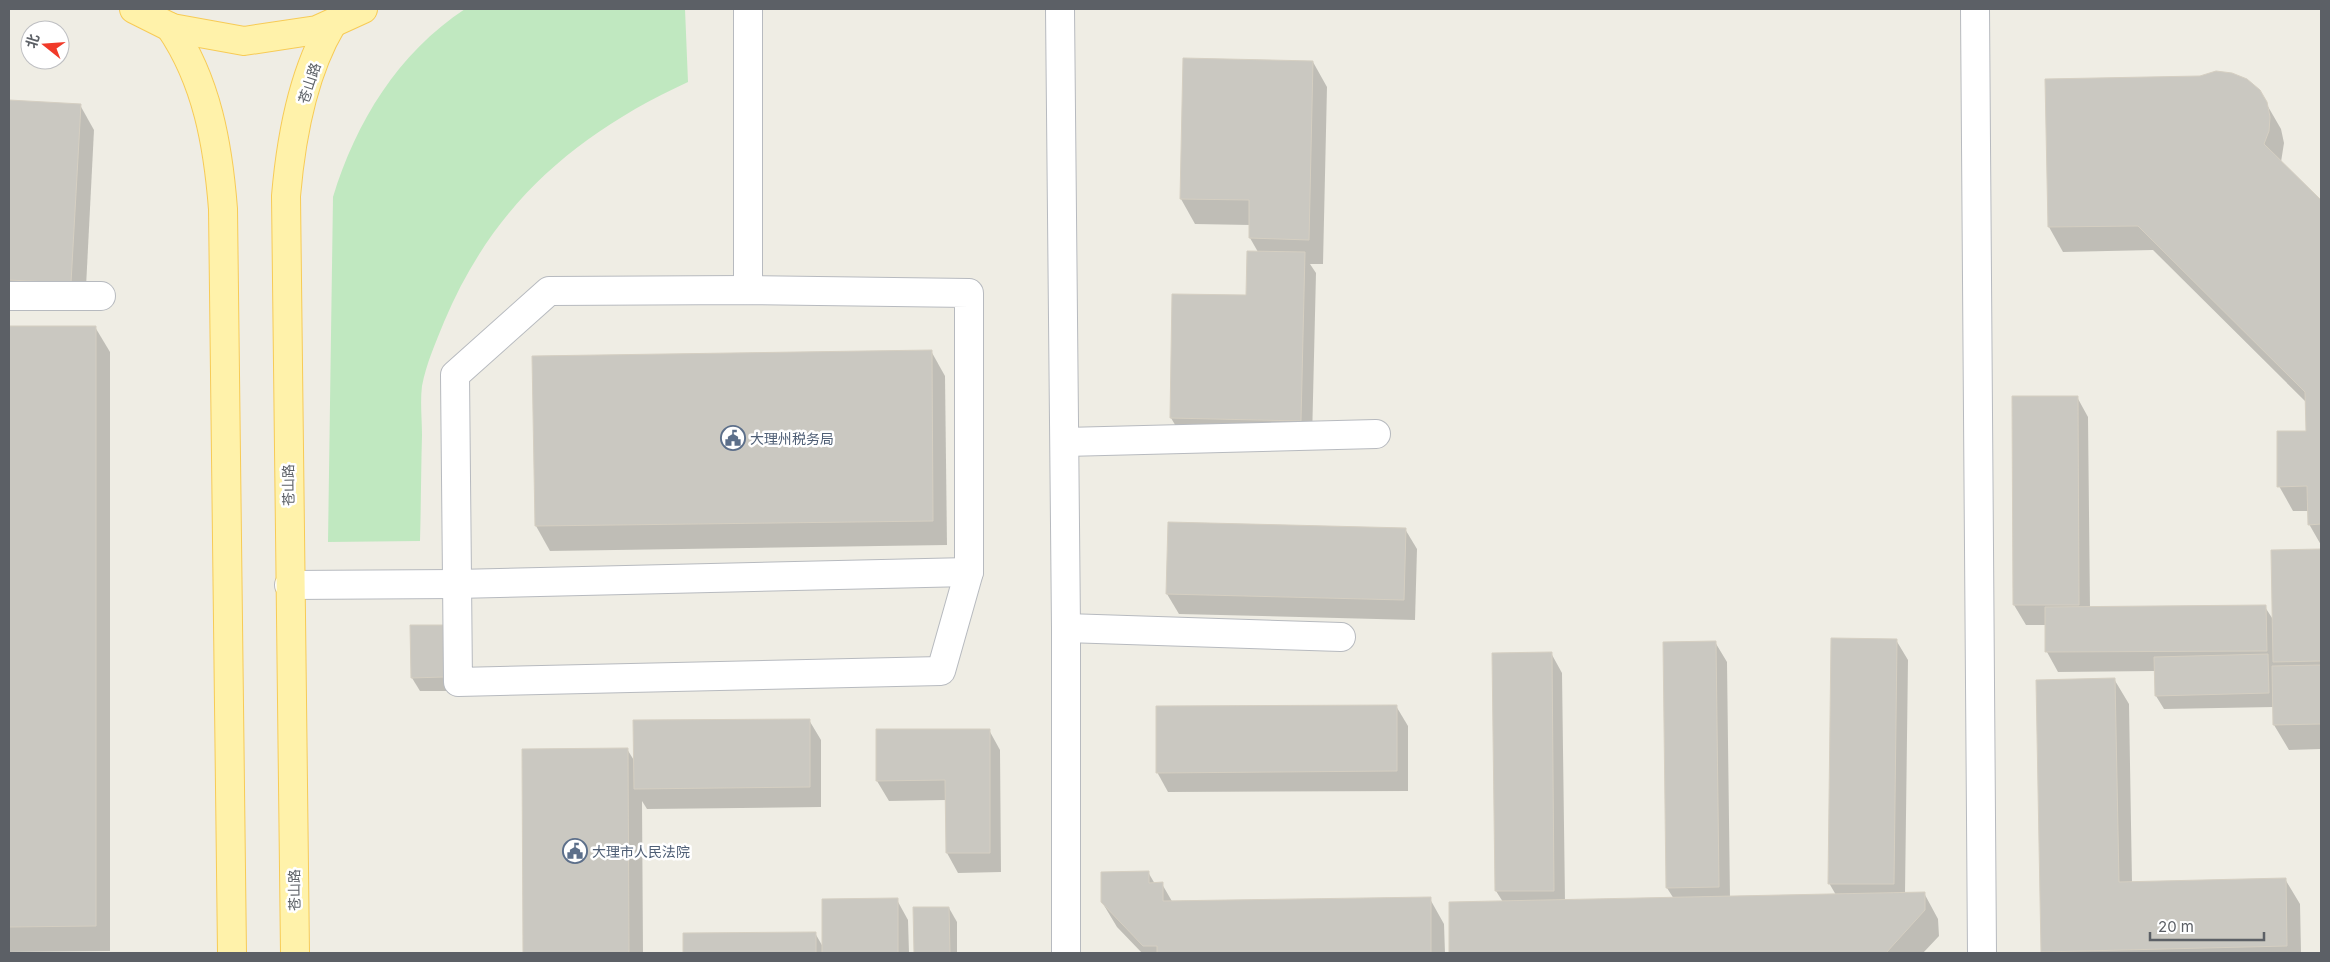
<svg xmlns="http://www.w3.org/2000/svg" width="2330" height="962" viewBox="0 0 2330 962" font-family="Inter,'Noto Sans SC',sans-serif">
  <style>
    .green { fill: #c0e8c0 }
    .shadow { fill: #0003 }
    .building { fill: #cac8c1; stroke: #d5cfc2 }
    .lines { fill: none; stroke-linecap: round; stroke-linejoin: round }
    .minor-casing { stroke: #b7babf; stroke-width: 30 }
    .major-casing { stroke: #f7cb56; stroke-width: 30 }
    .minor { stroke: #fff; stroke-width: 28 }
    .major { stroke: #fff2aa; stroke-width: 28 }
    .labels { text-anchor: middle; dominant-baseline: central; stroke-width: 5; stroke-linejoin: round; paint-order: stroke }
    .street-label { font-size: 14px; fill: #5c6066; stroke: #fff }
    .service-label { font-size: 14px; fill: #4e5e75; stroke: #fff; text-anchor: start }
  </style>
  <rect width="100%" height="100%" fill="#efede4"/>
  <path class="green" d="M465,9H685L688,82C575,134 493,205 444,322C436,342 426,364 422,386C420,402 422,419 422,435C421,470 421,506 420,541L328,542L333,197C356,122 398,53 465,9Z"/>
  <g class="shadow">
    <path d="M1313,62L1327,87L1323,264H1310L1316,273L1312,440L1183,438L1171,418L1247,296L1258,252L1250,238V225L1195,224L1181,199Z"/>
    <path d="M2046,80L2259,91L2281,129L2284,143L2281,162L2321,202V545L2309,524V511H2293L2279,486L2308,432L2307,403L2153,250L2063,252L2049,227Z"/>
    <path d="M9,101L80,105L94,130L85,307L9,304Z"/>
    <path d="M9,327H95L110,352V951L9,952Z"/>
    <path d="M931,351L945,376L947,545L550,551L536,526Z"/>
    <path d="M2077,397L2088,417L2090,608L2265,607L2274,621L2272,552L2321,551V749L2289,750L2274,725V707L2164,709L2156,696L2155,671L2058,672L2047,652V625H2026L2014,605Z"/>
    <path d="M1405,529L1417,549L1415,620L1179,614L1167,594Z"/>
    <path d="M442,626L450,640L451,691H420L412,678Z"/>
    <path d="M1896,640L1908,660L1905,894L1924,893L1938,919L1939,936L1923,953H1451L1450,904L1503,902L1496,891L1493,654L1551,653L1562,673L1565,901L1674,899L1667,888L1715,642L1727,662L1730,898L1836,895L1829,883Z"/>
    <path d="M2114,679L2129,704L2132,883L2285,879L2300,904L2301,953H2043Z"/>
    <path d="M1396,706L1408,726V791L1168,792L1157,772Z"/>
    <path d="M809,720L821,740V807L647,809L642,801L643,953H524L523,750L627,749L635,762Z"/>
    <path d="M989,730L1000,750L1001,872L958,873L947,853L946,800L889,801L877,781Z"/>
    <path d="M1148,872L1155,884H1162L1173,903L1430,899L1444,924L1445,953H1142L1117,927L1102,902Z"/>
    <path d="M897,900L908,920L909,953H684V934L815,933L823,947Z"/>
    <path d="M949,908L957,922V953H915L914,909Z"/>
  </g>
  <g class="building">
    <path d="M1183,58L1313,61L1309,240L1249,238V200L1180,199Z"/>
    <path d="M2216,71L2232,73L2247,79L2260,90L2267,102L2270,117L2269,131L2264,144L2321,200V524L2308,525L2307,486L2277,487V431H2306L2305,392L2138,226L2048,227L2045,79L2200,76Z"/>
    <path d="M9,100L81,104L71,283L9,280Z"/>
    <path d="M1247,251L1305,252L1301,421L1170,418L1172,294L1246,295Z"/>
    <path d="M9,326H96V926L9,927Z"/>
    <path d="M932,350L933,521L535,526L532,356Z"/>
    <path d="M2012,396H2078L2079,605H2013Z"/>
    <path d="M1168,522L1406,528L1404,600L1166,594Z"/>
    <path d="M2321,549V661L2273,662L2271,550Z"/>
    <path d="M2266,605L2267,651L2045,652V607Z"/>
    <path d="M410,625H443L444,677L411,678Z"/>
    <path d="M1831,638L1897,639L1894,884H1828Z"/>
    <path d="M1716,641L1719,887L1666,888L1663,642Z"/>
    <path d="M1552,652L1554,891H1495L1492,653Z"/>
    <path d="M2268,654L2269,693L2155,696L2154,657Z"/>
    <path d="M2321,665V724L2273,725L2272,666Z"/>
    <path d="M2115,678L2119,882L2286,878L2287,946L2041,952L2036,680Z"/>
    <path d="M1397,705V771L1156,773V706Z"/>
    <path d="M810,719V787L634,789L633,720Z"/>
    <path d="M876,729H990V853H946L945,780L876,781Z"/>
    <path d="M628,748L629,953H523L522,749Z"/>
    <path d="M1149,871V883L1163,882V901L1431,897V953H1157V946H1143L1101,902V872Z"/>
    <path d="M1925,892V910L1886,953H1449V902Z"/>
    <path d="M898,898V953H822V899Z"/>
    <path d="M913,907H949L950,953H914Z"/>
    <path d="M816,932V953H683V933Z"/>
  </g>
  <g class="lines">
    <defs>
      <g id="minor">
        <path d="M1060,9L1066,628V953"/>
        <path d="M1975,9L1982,953"/>
        <path d="M748,290L969,293V572L941,671L458,682L455,375L549,291Z"/>
        <path d="M748,290V9"/>
        <path d="M9,296H101"/>
        <path d="M1065,442L1376,434"/>
        <path d="M289,585L456,584L969,572"/>
        <path d="M1066,628L1341,637"/>
      </g>
      <g id="major">
        <path d="M134,9L172,28L244,41L317,30L363,9"/>
        <path d="M170,27C207,81 218,145 223,209L232,953"/>
        <path d="M295,953L286,196C291,138 302,74 332,24"/>
      </g>
    </defs>
    <use href="#minor" class="minor-casing"/>
    <use href="#major" class="major-casing"/>
    <use href="#minor" class="minor"/>
    <use href="#major" class="major"/>
  </g>
  <defs>
    <symbol id="civic-ring" viewBox="-11 -11 22 22"><circle r="9.5" fill="#fff" stroke="#5c6f8a" stroke-width="1.5"/><path d="M-.6-6.5H3V-4.5H.6V-3L4-1V1h2V6H-6V1h2V-1L-.6-3ZM-1.2 2.5V6h2.4V2.5Z" fill="#5c6f8a"/></symbol>
  </defs>
  <g fill-rule="evenodd">
    <use href="#civic-ring" x="719" y="424" width="28" height="28"/>
    <use href="#civic-ring" x="561" y="837" width="28" height="28"/>
  </g>
  <g class="labels">
    <g class="street-label">
      <text transform="translate(309 83) rotate(-72)">苍山路</text>
      <text transform="translate(288 485) rotate(-91)">苍山路</text>
      <text transform="translate(294 890) rotate(-91)">苍山路</text>
    </g>
    <g class="service-label">
      <text x="750" y="438">大理州税务局</text>
      <text x="592" y="851">大理市人民法院</text>
    </g>
  </g>
  <rect width="2330" height="962" fill="none" stroke="#5c6066" stroke-width="20"/>
  <g transform="translate(45 45) rotate(287)"><circle r="24" fill="#ffffff" stroke="#bebfc2"/>
  <path d="M0-4L9 19L0 12L-9 19Z" fill="#f13a29"/>
  <text y="-8" font-size="14" font-weight="bold" text-anchor="middle" fill="#5c6066">北</text>
  </g>
  <path d="M2150 932v8h114v-8" fill="none" stroke="#5c6066" stroke-width="2.5"/>
  <text x="2158" y="932" font-size="15" fill="#5c6066" stroke="#ffffff" stroke-width="4" paint-order="stroke">20 m</text>
</svg>
